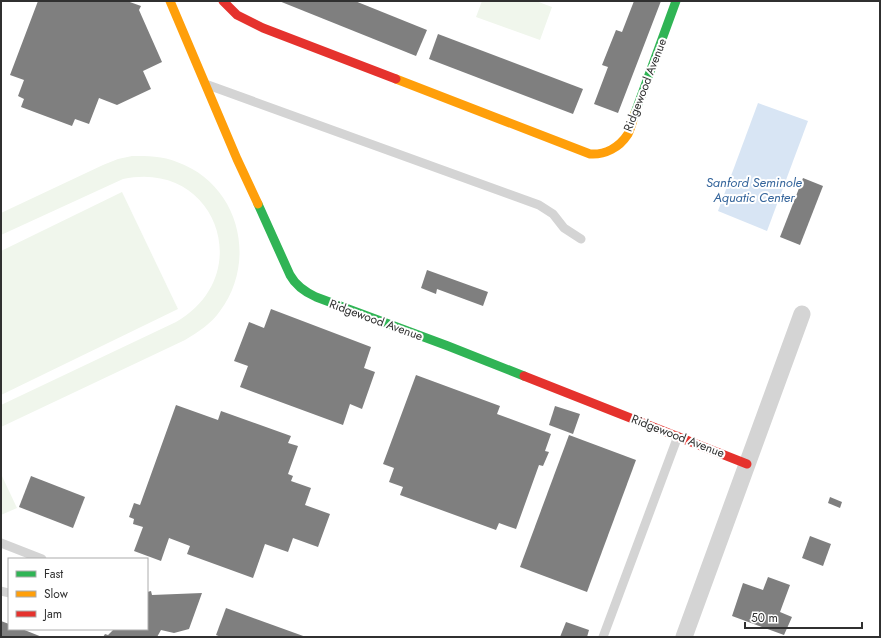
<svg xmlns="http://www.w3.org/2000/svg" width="881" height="638" viewBox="0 0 881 638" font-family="Jost,sans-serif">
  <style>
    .green { fill: #f0f6ec }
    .water { fill: #d8e5f4 }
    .building { fill: #7f7f7f }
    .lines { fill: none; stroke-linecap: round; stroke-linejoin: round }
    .lane { stroke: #d4d4d4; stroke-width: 9 }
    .street { stroke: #d4d4d4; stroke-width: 17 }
    .fast { stroke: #30b455; stroke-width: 9 }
    .slow { stroke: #ff9f0a; stroke-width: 9 }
    .jam { stroke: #e5322d; stroke-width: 9 }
    .labels { text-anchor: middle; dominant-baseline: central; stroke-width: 4; stroke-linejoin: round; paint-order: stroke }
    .street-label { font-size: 12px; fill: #303030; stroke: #fff }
    .water-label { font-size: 13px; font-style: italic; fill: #35659b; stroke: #fff }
  </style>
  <rect width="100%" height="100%" fill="#fff"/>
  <g class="green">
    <path d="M482,1H536L552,7L540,40L476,17Z"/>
    <path d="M132,156C147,156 163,156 177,162C239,184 258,260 220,311C211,324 198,332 185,340L1,427V405L176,322C258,275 216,159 123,179L1,235V213L103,165L118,159Z"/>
    <path d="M122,192L178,309L1,395V251Z"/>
    <path d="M1,474L17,508L1,515Z"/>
  </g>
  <path class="water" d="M758,103L808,121L767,231L718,211Z"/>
  <g class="building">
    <path d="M38,1H127L141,6L139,10L162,62L143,71L151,89L117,105L99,98L89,124L75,119L72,126L21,107L24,99L18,96L24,80L10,75Z"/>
    <path d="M279,1H355L427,30L416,56Z"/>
    <path d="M634,1H661L618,113L594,104L608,67L602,65L616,30L622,32Z"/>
    <path d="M438,34L583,89L573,114L429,59Z"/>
    <path d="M803,178L823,186L800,245L780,237Z"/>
    <path d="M427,270L488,292L483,306L437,289L436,294L421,288Z"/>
    <path d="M271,309L371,347L364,368L375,372L362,409L350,404L343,425L240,387L248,366L234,361L249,322L264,328Z"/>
    <path d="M416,375L500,406L497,414L551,434L545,451L549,452L543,466L539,465L516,529L499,523L496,530L400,495L403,487L389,482L394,468L383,464Z"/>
    <path d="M176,405L218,420L221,411L291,436L288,443L298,446L288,474L293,476L291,481L311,488L305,505L330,514L318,547L293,538L288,552L265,544L253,578L187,554L190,546L169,538L161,561L134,551L143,527L133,524L134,519L129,517L134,503L140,505Z"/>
    <path d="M555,406L580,414L573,434L549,425Z"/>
    <path d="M569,435L636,460L587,592L520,567Z"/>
    <path d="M31,476L85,497L73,528L19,507Z"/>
    <path d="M830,497L842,502L840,508L828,503Z"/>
    <path d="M810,536L831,544L823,566L802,558Z"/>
    <path d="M768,577L790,585L780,612L792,617L784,635L732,616L743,583L763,590Z"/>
    <path d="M151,591L152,595L202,593L189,629L174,633L161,630L157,637H103L105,634L108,635L114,629H147V592Z"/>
    <path d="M226,608L306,637H221L216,635Z"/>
    <path d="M1,621L9,624V629H22L42,637H1Z"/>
    <path d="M566,622L589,630L587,637H560Z"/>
  </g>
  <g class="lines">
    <g class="lane">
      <path d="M208,85L539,205L553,214L564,228L581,239"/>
      <path d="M1,543L42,559"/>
      <path d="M1,591L9,593"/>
      <path d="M603,637L678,436"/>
    </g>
    <path class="street" d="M684,637L802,314"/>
    <g class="fast">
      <path d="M635,113L676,1"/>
      <path d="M258,204L290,275C296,286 305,292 316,297L448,346L524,376"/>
    </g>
    <g class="slow">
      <path d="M170,1L237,159L258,204"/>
      <path d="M396,79L590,154C605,155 619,148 628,134C631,128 633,120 635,113"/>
    </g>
    <g class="jam">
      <path d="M223,1L237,15L263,28L396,79"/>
      <path d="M524,376L747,464"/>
    </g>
  </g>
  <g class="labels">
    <g class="street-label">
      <text transform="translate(645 85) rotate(-69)">Ridgewood Avenue</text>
      <text transform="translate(376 320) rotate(20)">Ridgewood Avenue</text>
      <text transform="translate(678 436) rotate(21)">Ridgewood Avenue</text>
    </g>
    <g class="water-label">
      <text x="754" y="182">Sanford Seminole<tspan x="754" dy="15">Aquatic Center</tspan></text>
    </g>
  </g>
  <rect width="881" height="638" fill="none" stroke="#303030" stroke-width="4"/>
  <rect x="8" y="558" width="140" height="72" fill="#ffffff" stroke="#acacac"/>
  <rect x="16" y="571" width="20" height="6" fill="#30b455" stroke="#acacac"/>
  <text x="44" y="578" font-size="12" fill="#303030">Fast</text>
  <rect x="16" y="591" width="20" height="6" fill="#ff9f0a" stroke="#acacac"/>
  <text x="44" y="598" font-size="12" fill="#303030">Slow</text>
  <rect x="16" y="611" width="20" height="6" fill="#e5322d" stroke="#acacac"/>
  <text x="44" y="618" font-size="12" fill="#303030">Jam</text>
  <path d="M745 622v6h117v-6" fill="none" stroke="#303030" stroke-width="2"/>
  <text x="751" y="622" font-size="12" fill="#303030" stroke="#ffffff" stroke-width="3" paint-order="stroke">50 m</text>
</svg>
